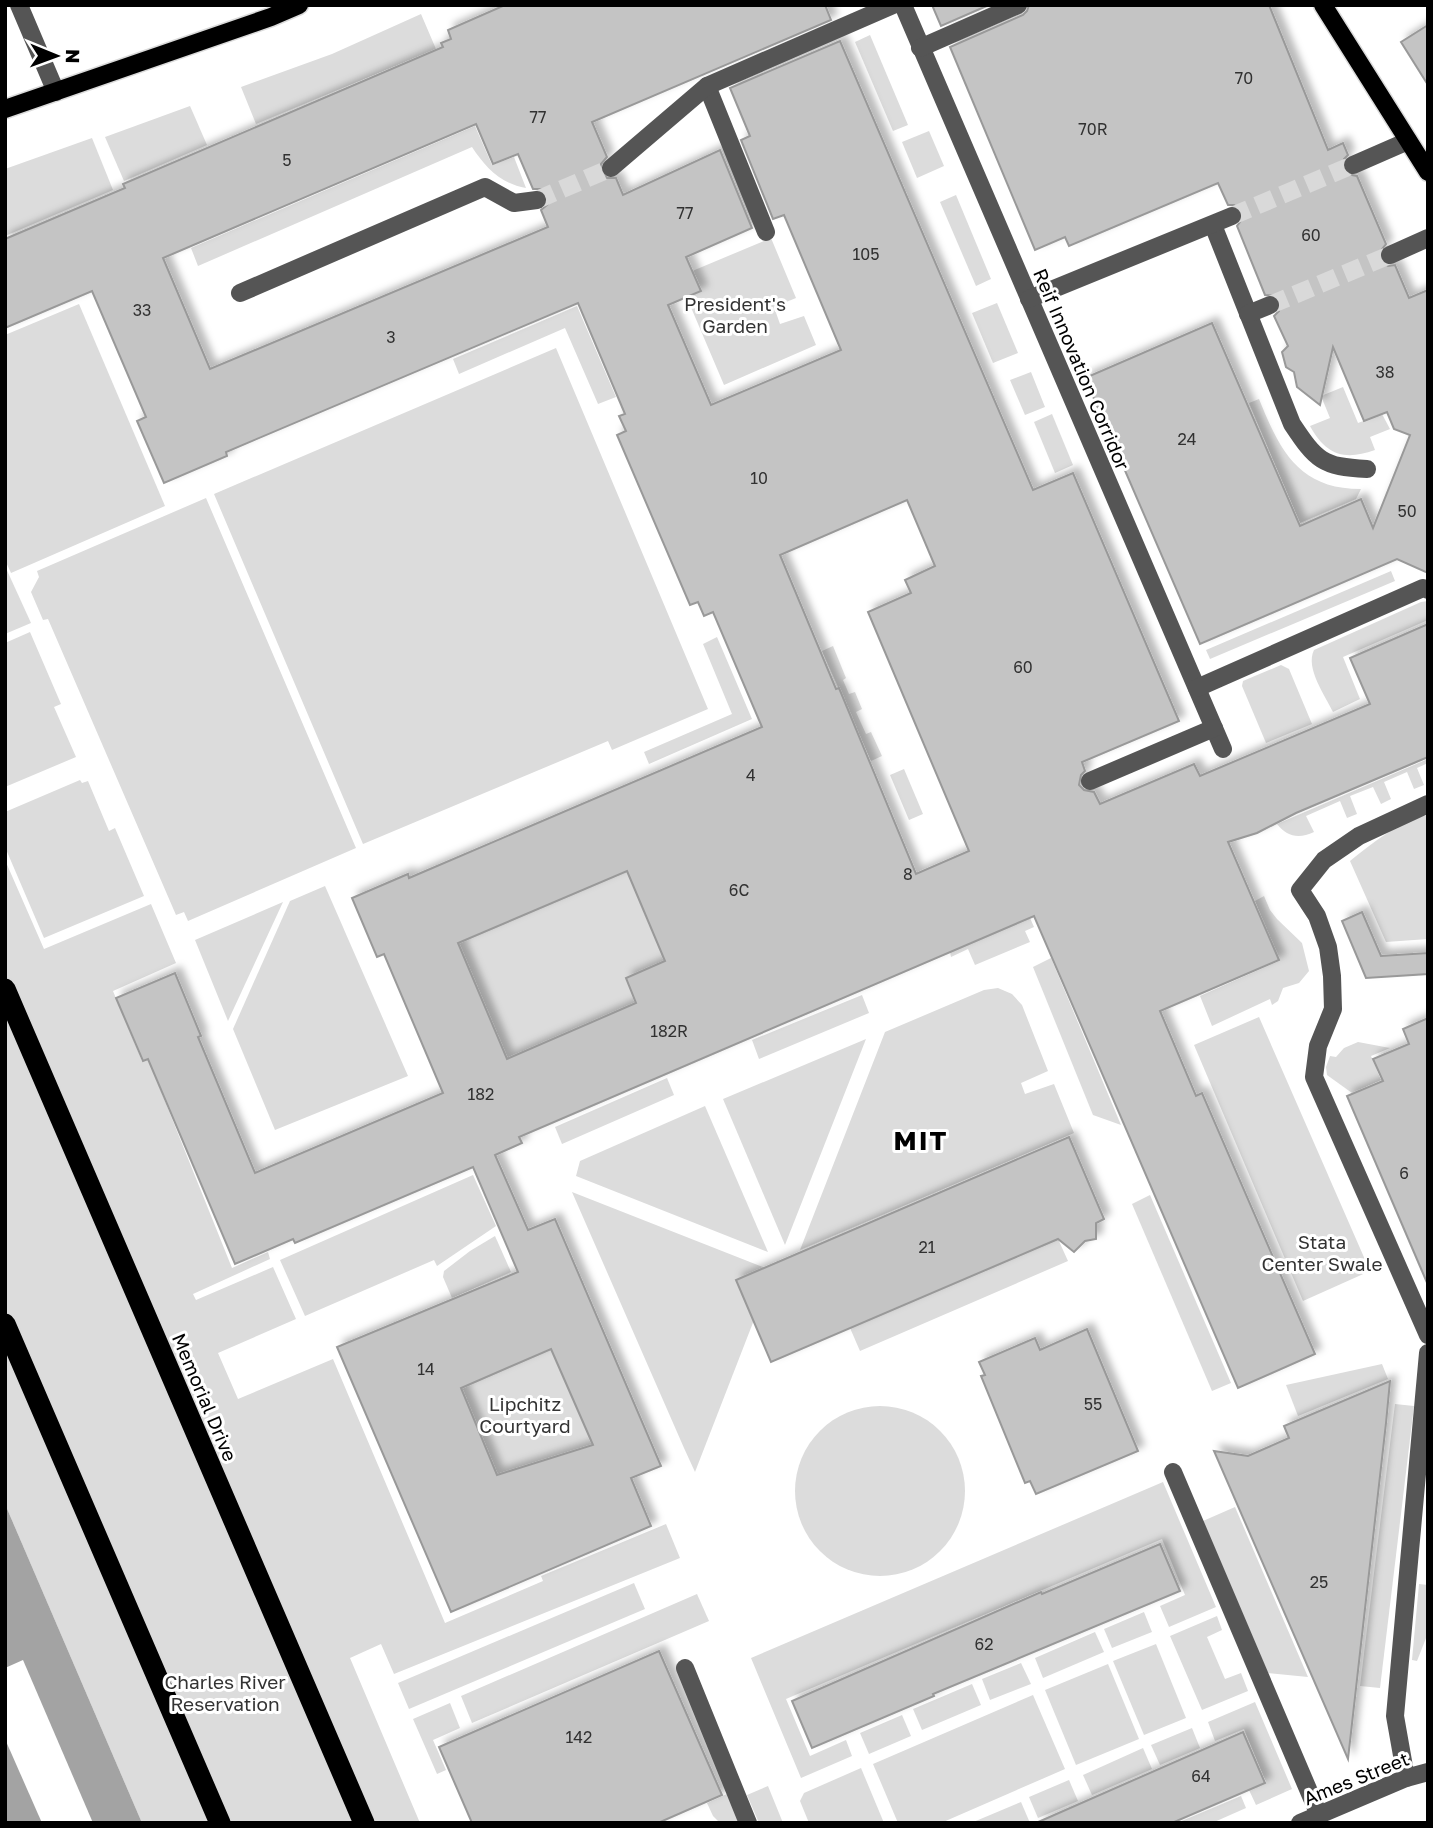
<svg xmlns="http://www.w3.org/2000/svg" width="1433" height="1828" viewBox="0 0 1433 1828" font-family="'Golos Text',sans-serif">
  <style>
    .green { fill: #dcdcdc }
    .water { fill: #a3a3a3 }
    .pier { fill: #fff }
    .building { fill: #c4c4c4; stroke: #999; stroke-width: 2; fill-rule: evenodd; filter: url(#shadow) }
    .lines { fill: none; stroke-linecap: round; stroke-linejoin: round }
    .minor-tunnel { stroke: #d9d9d9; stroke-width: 18; stroke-dasharray: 18 9; stroke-linecap: butt }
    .major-casing { stroke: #dbdbdb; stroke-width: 21 }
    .highway-casing { stroke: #dbdbdb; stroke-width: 24 }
    .minor { stroke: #555; stroke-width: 18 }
    .major { stroke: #000; stroke-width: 18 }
    .highway { stroke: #000; stroke-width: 21 }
    .labels { text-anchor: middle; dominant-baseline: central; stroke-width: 6; stroke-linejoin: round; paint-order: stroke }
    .number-label { font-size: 16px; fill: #313131 }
    .park-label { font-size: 19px; fill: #333; stroke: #fff }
    .street-label { font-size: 19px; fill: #000; stroke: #fff }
    .district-label { font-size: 26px; font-weight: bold; letter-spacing: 2px; fill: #000; stroke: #fff }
  </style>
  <defs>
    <filter id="shadow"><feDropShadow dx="6" dy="-6" stdDeviation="3.5" flood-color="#0004"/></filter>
  </defs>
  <rect width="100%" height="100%" fill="#fff"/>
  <g class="green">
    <path d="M421,14L436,49L256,124L241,87L332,54Z"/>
    <path d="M870,35L908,125L893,131L855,42Z"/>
    <path d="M190,106L207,145L124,181L105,137Z"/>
    <path d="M475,126L492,165L514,157L526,188C501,184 485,167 472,147L198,266L191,248Z"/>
    <path d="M929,131L944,166L917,178L902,142Z"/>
    <path d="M92,138L113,190L5,236V169Z"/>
    <path d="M956,195L991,279L976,286L940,202Z"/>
    <path d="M771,238L796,298L774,307L780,324L804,316L816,345L724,385L687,298L702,291L695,275L680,281L678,277Z"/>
    <path d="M997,303L1018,353L993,363L972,313Z"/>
    <path d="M79,304L165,506L11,573L5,560V335Z"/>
    <path d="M577,306L616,397L598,404L565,328L459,374L453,359Z"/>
    <path d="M556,348L708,709L612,750L608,741L363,844L214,494Z"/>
    <path d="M1031,372L1045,407L1025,415L1010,380Z"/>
    <path d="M1343,387L1358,423L1382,414L1390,429L1370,437L1375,450C1344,461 1326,455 1310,426L1330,418L1321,396Z"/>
    <path d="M1259,399C1280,451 1299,489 1361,489L1356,499L1300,523L1249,403Z"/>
    <path d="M1052,414L1073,465L1055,473L1034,422Z"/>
    <path d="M206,498L356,848L188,921L184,912L176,915L48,619L43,620L31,592L39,577L37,571Z"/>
    <path d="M5,566L31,623L5,634Z"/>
    <path d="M1391,571L1395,581L1210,659L1206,650Z"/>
    <path d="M1428,601V620L1343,657L1360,699L1333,712C1325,695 1305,668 1314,650L1421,602Z"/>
    <path d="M30,632L61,704L54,707L76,757L5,787V643Z"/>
    <path d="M717,637L752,719L649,764L644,752L732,714L703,644Z"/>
    <path d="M833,646L846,678L843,680L849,694L855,692L862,709L856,712L866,734L871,732L882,756L871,761L822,651Z"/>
    <path d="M1281,665L1289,669L1312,724L1266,743L1242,686L1243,681Z"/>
    <path d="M1428,759V763L1417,768L1424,785L1414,789L1407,772L1384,782L1391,799L1381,804L1373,787L1350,796L1357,814L1347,818L1340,801L1306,816L1314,832C1299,839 1287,837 1277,824Z"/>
    <path d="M904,769L923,814L909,820L890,775Z"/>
    <path d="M80,780L82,783L88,781L109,831L115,828L144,896L44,938L5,847V812Z"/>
    <path d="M1428,815V939L1386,942L1350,861C1373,843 1399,821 1428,815Z"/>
    <path d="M5,860L44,949L151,904L176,963L113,991L142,1061L148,1059L232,1268L268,1252L270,1259L193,1294L196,1300L273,1267L296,1319L218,1353L238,1399L333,1359L445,1623L543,1581L541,1576L666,1524L680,1558L394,1674L381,1644L350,1658L420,1823H142L5,1504Z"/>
    <path d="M637,867L636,893L649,925L675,956L626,978L637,1003L507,1059L458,943Z"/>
    <path d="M325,886L408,1076L275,1130L233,1029L290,901Z"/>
    <path d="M1264,896L1270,910L1277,919L1302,943L1309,971L1299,983L1283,988L1278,1001L1272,1005L1270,999L1212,1026L1200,996L1279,961L1255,901Z"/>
    <path d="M283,902L228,1021L195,940Z"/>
    <path d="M1030,918L1034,927L1025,931L1030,942L975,965L968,949L951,957L950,952Z"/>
    <path d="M1051,958L1121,1125L1093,1115L1033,967Z"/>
    <path d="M998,988L1012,994L1022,1005L1048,1071L1021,1083L1025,1094L1054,1084L1074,1133L800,1250L885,1032L984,990Z"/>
    <path d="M862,995L869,1013L759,1059L752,1040Z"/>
    <path d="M1259,1017L1370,1271L1303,1301L1194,1045Z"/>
    <path d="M866,1039L785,1245L723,1099Z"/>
    <path d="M1358,1042L1390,1048L1371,1056L1381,1080L1352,1093L1327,1075L1326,1067L1330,1056L1336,1057L1344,1048Z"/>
    <path d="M667,1078L674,1095L562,1144L555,1127Z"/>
    <path d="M705,1106L768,1252L576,1176L580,1161Z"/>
    <path d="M473,1175L496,1226L437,1266L434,1260L305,1316L280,1260Z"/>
    <path d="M572,1192L773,1271L695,1472L684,1448Z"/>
    <path d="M1150,1195L1231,1383L1212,1391L1132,1204Z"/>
    <path d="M495,1236L511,1272L452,1298L443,1277L444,1271L470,1251Z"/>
    <path d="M1058,1239L1068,1261L860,1351L850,1328Z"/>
    <path d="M551,1349L593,1445L497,1475L461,1388Z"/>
    <path d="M1382,1364L1388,1379L1298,1416L1286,1385Z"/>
    <path d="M1395,1404L1414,1406L1380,1688L1360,1686Z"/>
    <circle cx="880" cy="1491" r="85"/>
    <path d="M1163,1482L1216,1607L1169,1627L1160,1606L1185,1595L1162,1539L786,1699L810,1756L846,1740L852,1756L801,1778L751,1658Z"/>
    <path d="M1235,1507L1308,1677L1268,1673L1203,1521Z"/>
    <path d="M634,1583L645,1609L409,1709L398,1683Z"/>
    <path d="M1419,1584L1428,1585V1633L1417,1661L1412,1660Z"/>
    <path d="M697,1594L709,1621L472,1723L461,1696Z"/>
    <path d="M1144,1612L1152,1632L1112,1648L1104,1629Z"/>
    <path d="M1217,1616L1222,1630L1207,1637L1225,1679L1241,1673L1248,1691L1202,1710L1170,1636Z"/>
    <path d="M1095,1632L1104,1652L1043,1678L1035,1658Z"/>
    <path d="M1156,1644L1186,1718L1144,1735L1113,1661Z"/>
    <path d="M1021,1663L1031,1684L990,1700L982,1679Z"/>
    <path d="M1108,1664L1139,1739L1076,1765L1045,1690Z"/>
    <path d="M972,1684L981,1705L922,1730L913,1709Z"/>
    <path d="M1033,1695L1065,1769L941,1823H898L873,1764Z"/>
    <path d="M1255,1702L1292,1789L1256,1805L1249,1790L1266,1782L1244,1729L1215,1741L1208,1722Z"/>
    <path d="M450,1703L460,1728L433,1740L446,1770L437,1774L413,1719Z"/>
    <path d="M902,1715L911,1736L869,1754L860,1733Z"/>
    <path d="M1192,1728L1200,1748L1160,1765L1151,1745Z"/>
    <path d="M1143,1748L1152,1769L1092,1795L1083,1775Z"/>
    <path d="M861,1768L884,1823H809L800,1801L804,1793Z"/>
    <path d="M1069,1780L1078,1801L1038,1818L1029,1797Z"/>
    <path d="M768,1786L783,1823H759L747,1795Z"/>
    <path d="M727,1794L739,1823H720L713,1816L707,1803Z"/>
    <path d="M1241,1796L1246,1808L1212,1823H1177Z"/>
    <path d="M1021,1802L1030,1823H971Z"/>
  </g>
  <path class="water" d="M5,1504L142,1823H5Z"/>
  <path class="pier" d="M23,1660L93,1823H42L5,1739V1668Z"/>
  <g class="building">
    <path d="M505,5H825L831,20L592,122L607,157L601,164L600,171L607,178H616L623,195L720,150L752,228L686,257L701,291L668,305L711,405L841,350L784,215L773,219L741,140L750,136L730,88L840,41L1033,490L1073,473L1179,721L1082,762L1085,771L1081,775L1079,785L1084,790L1094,792L1100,804L1194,764L1200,776L1370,704L1350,658L1428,624V757L1296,813L1257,833L1228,842L1279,960L1160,1011L1196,1096L1202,1093L1315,1354L1238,1388L1034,916L519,1137L522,1143L495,1155L528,1230L555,1219L661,1466L631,1478L651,1526L451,1612L337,1347L518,1272L473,1167L295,1243L293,1239L235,1264L148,1059L143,1061L116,998L175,973L201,1036L198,1037L255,1173L443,1093L384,954L377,957L352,898L408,874L409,878L762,727L713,612L704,616L698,602L690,605L617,435L626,431L619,416L625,414L578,303L226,452L227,456L164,483L137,421L146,417L92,291L5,328V239L125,188L123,184L443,47L441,43L451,39L448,30ZM476,124L493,164L518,154L533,189H541L546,194L548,204L541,210L548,227L210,369L163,258ZM907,500L935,566L905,580L911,593L868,612L969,851L916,874L839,688L836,689L780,555ZM627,871L665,961L626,978L636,1003L507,1059L458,943ZM551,1349L593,1445L497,1475L461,1388Z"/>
    <path d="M932,5H989L941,26Z"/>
    <path d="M1029,5H1269L1328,150L1343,143L1348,155L1344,159L1342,169L1347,174L1357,176L1386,244L1379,253L1380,260L1388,266L1395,265L1409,298L1428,290V573L1397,559L1200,644L1085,378L1212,323L1300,526L1361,499L1373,528L1410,435L1394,429L1387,412L1364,421L1333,347L1320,405L1297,387L1294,372L1286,367L1282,352L1288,346L1274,316L1279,311L1281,301L1276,296L1265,295L1237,226L1243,218L1242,211L1234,205H1228L1218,183L1069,246L1065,237L1035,250L950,47L1023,15L1027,11Z"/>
    <path d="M1428,25V85L1401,42Z"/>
    <path d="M1362,912L1381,956L1428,953V974L1366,978L1342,921Z"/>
    <path d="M1428,1018V1285L1347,1096L1383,1081L1373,1059L1409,1044L1403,1029Z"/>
    <path d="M1069,1137L1104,1219L1096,1223V1239L1085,1241L1074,1252L1058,1239L771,1362L736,1280Z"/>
    <path d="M1087,1329L1138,1451L1036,1494L1030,1481L1025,1483L981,1376L985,1375L979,1362L1035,1338L1040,1350Z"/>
    <path d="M1390,1381L1386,1423L1348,1759L1214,1451L1248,1456L1289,1438L1284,1426Z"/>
    <path d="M1160,1544L1180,1591L933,1694L934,1696L812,1748L792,1701L1041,1592L1042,1594Z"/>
    <path d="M659,1651L722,1795L658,1823H472L439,1747Z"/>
    <path d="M1243,1732L1265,1783L1172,1823H1036Z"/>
  </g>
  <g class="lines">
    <g class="minor-tunnel">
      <path d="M537,200L611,168"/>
      <path d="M1232,216L1353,165"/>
      <path d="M1270,305L1390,255"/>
    </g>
    <defs>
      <g id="major">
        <path d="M1323,5L1428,172"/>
        <path d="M5,109L271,17L299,5"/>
      </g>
      <g id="highway">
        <path d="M5,989L364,1823"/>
        <path d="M5,1324L220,1823"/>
      </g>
    </defs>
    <use href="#major" class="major-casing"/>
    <use href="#highway" class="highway-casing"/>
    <g class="minor">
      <path d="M19,5L56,92"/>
      <path d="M903,5L1223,749"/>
      <path d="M920,48L1018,5"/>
      <path d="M707,86L766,232"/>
      <path d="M1353,165L1408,141"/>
      <path d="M611,168L707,86L893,5"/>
      <path d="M1213,225L1292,424C1316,460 1322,467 1367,469"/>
      <path d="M1390,255L1428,238"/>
      <path d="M240,293L485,187L514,203L537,200"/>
      <path d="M1029,299L1232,216"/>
      <path d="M1248,314L1270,305"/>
      <path d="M1197,688L1423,588L1428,590"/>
      <path d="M1090,781L1214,728"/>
      <path d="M1428,804L1359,836L1324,860L1300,890L1317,916L1328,947L1332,976L1333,1009L1318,1046L1314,1077L1428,1335"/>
      <path d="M1173,1472L1319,1815"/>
      <path d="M685,1668L748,1823"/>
      <path d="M1406,1778L1395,1716L1428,1353"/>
      <path d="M1300,1823L1406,1778L1428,1772"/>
    </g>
    <use href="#major" class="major"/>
    <use href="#highway" class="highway"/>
  </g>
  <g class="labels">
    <g class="number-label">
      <text x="1244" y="78">70</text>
      <text x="538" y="117">77</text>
      <text x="1093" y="129">70R</text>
      <text x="287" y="160">5</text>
      <text x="685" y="213">77</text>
      <text x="1311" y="235">60</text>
      <text x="866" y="254">105</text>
      <text x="142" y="310">33</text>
      <text x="391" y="337">3</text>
      <text x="1385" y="372">38</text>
      <text x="1187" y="439">24</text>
      <text x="759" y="478">10</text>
      <text x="1407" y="511">50</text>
      <text x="1023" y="667">60</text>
      <text x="751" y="775">4</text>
      <text x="908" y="874">8</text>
      <text x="739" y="890">6C</text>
      <text x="669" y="1031">182R</text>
      <text x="481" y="1094">182</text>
      <text x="1404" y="1173">6</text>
      <text x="927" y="1247">21</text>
      <text x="426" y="1369">14</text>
      <text x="1093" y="1404">55</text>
      <text x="1319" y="1582">25</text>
      <text x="984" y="1644">62</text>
      <text x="579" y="1737">142</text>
      <text x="1201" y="1776">64</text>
    </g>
    <g class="park-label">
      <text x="735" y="303">President's<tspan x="735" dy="22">Garden</tspan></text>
      <text x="1322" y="1241">Stata<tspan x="1322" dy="22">Center Swale</tspan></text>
      <text x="525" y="1403">Lipchitz<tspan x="525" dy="22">Courtyard</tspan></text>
      <text x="225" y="1681">Charles River<tspan x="225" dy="22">Reservation</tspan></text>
    </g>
    <g class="street-label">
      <text transform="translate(1082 369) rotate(67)">Reif Innovation Corridor</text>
      <text transform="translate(205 1397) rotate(67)">Memorial Drive</text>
      <text transform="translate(1356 1778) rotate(-22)">Ames Street</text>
    </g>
    <g class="district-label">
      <text x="921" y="1140">MIT</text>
    </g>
  </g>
  <rect width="1433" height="1828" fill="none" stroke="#000000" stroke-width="14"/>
  <g transform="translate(56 56) rotate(91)" stroke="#ffffff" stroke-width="5" paint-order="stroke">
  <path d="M0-5L12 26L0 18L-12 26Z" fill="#000000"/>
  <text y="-10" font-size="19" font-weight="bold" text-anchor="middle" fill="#000000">N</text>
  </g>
</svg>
